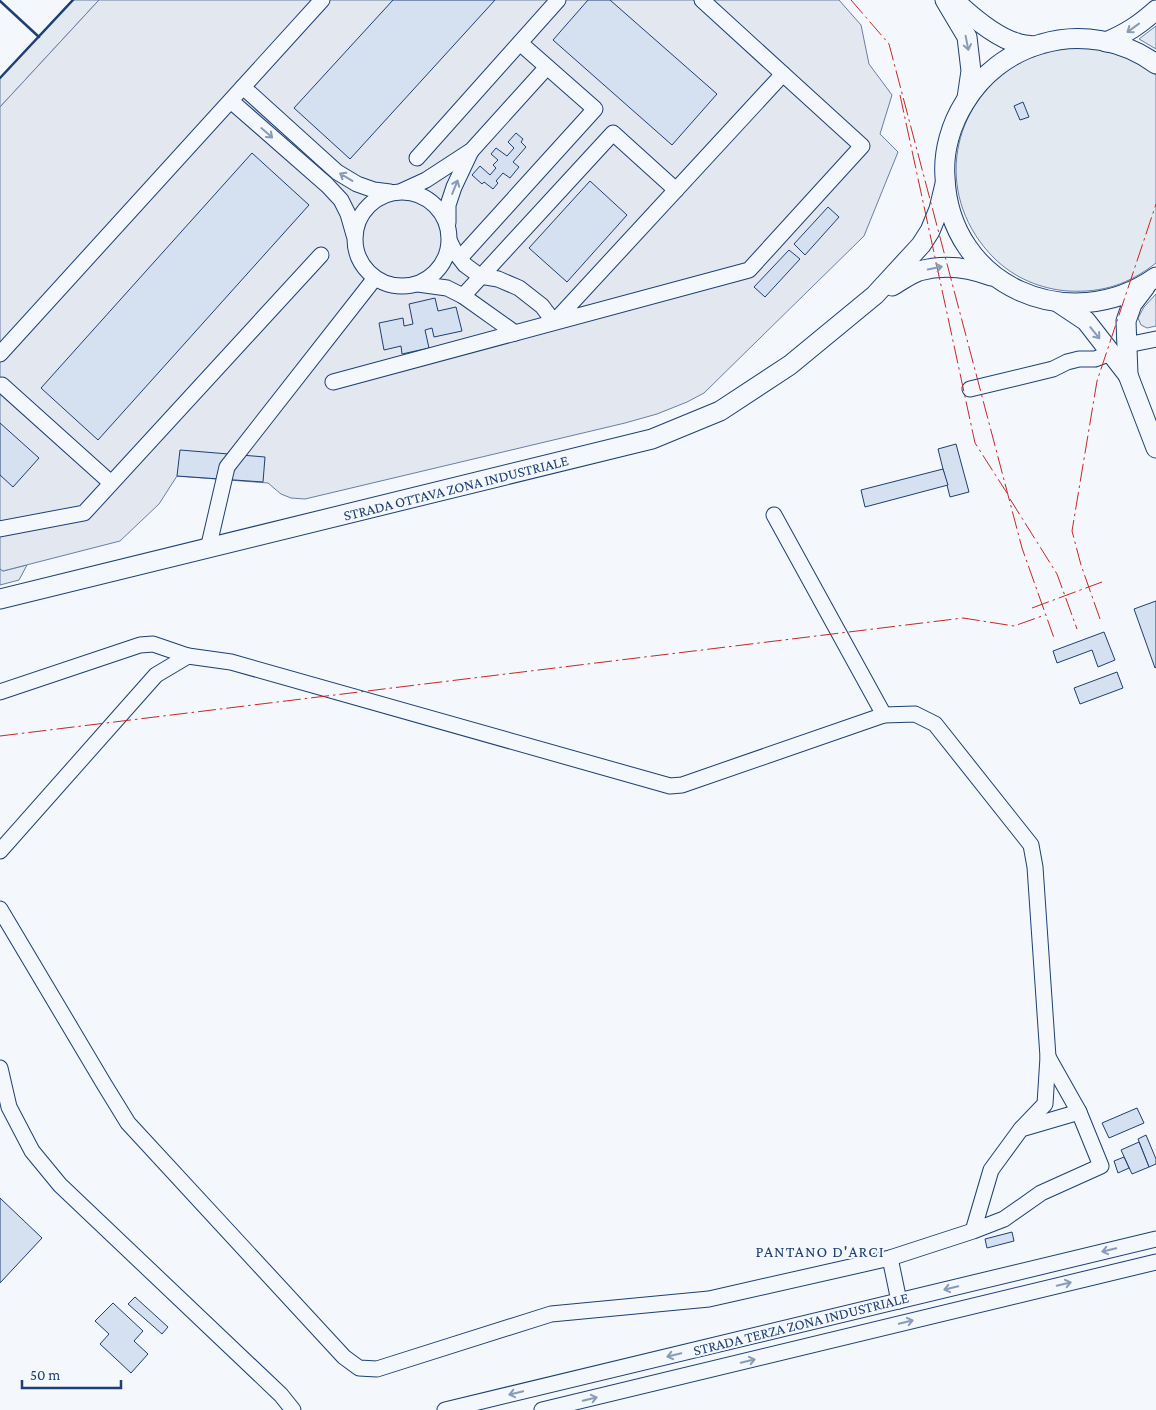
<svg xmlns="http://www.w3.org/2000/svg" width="1156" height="1410" viewBox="0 0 1156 1410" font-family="'Crimson Pro',serif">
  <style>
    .green { fill: #e3e9f0; stroke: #687fa3 }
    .parking { fill: #e3e8f0; stroke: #687fa3 }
    .building { fill: #d5e0f0; stroke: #1d3f73 }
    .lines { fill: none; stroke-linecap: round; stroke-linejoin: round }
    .minor-casing { stroke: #1d3f73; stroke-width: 17 }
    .major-casing { stroke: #1d3f73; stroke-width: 21 }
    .minor { stroke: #f4f7fb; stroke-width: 15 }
    .major { stroke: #f4f7fb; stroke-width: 19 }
    .wall { stroke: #1d3f73; stroke-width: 2.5 }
    .power { stroke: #c62828; stroke-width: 1; stroke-dasharray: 18 4 2.5 4; stroke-linecap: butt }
    .oneway { stroke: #889bb7 }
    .labels { text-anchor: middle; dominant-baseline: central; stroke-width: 4; stroke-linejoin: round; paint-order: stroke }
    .street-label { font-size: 15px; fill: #1d3f73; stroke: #f4f7fb }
    .neighbourhood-label { font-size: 16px; letter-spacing: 1px; fill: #1d3f73; stroke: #f4f7fb }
  </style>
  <rect width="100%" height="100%" fill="#f4f7fb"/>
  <g class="green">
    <path d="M72,0H99L0,107V78Z"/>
    <path d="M1156,26V49L1139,39Z"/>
    <path d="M1072,47L1101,49L1129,58L1156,75V263C1129,284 1103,293 1068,291C1041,289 1014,278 994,258C936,200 946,111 1014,66C1031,54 1052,51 1072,47Z"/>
    <path d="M1156,294V326L1147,328L1141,325L1138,318L1144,307Z"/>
    <path d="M27,565L19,580L0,585V569L3,571Z"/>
  </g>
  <path class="parking" d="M99,0H839L861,25L869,64L892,95L880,134L898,152L864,236L704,393L687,402L657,414L625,423L305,499L291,498L281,494L268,483L177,476L159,504L120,541L3,571L0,569V107Z"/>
  <g class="building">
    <path d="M393,0H495L350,159L294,108Z"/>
    <path d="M588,0H610L717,94L672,145L553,40Z"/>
    <path d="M1023,102L1029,117L1020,120L1014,106Z"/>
    <path d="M516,133L523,139L521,142L526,147L513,162L519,167L510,178L503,173L496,181L498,183L493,189L484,182L482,184L472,175L480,166L490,175L496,168L493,165L498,160L491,154L496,148L507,156L514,148L508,142Z"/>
    <path d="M252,153L309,205L98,440L41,388Z"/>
    <path d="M590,181L627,215L567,282L529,248Z"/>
    <path d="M828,207L839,217L805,255L794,244Z"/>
    <path d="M789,250L800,259L765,297L754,287Z"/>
    <path d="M435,298L438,311L456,307L462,331L434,337L432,328L425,330L429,348L402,354L401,346L384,350L379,323L403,318L404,326L413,324L409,304Z"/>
    <path d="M0,423L39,458L13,487L0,475Z"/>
    <path d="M956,444L969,492L950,497L938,449Z"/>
    <path d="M180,450L265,457L263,482L177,476Z"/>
    <path d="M943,469L948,485L865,507L861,490Z"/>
    <path d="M1156,601V667L1155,668L1134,609Z"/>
    <path d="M1104,632L1115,660L1098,667L1092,650L1057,663L1053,651Z"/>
    <path d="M1117,672L1123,688L1080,704L1074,688Z"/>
    <path d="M1137,1108L1144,1123L1109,1138L1102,1123Z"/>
    <path d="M1146,1135L1156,1159V1164L1149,1167L1138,1139Z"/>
    <path d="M1139,1142L1149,1167L1132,1174L1121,1150Z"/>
    <path d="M1124,1157L1129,1168L1118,1173L1114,1161Z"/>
    <path d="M0,1198L42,1238L0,1283Z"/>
    <path d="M1012,1232L1014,1241L987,1248L985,1239Z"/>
    <path d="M135,1297L168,1327L162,1334L128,1304Z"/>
    <path d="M113,1303L143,1331L134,1341L148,1354L131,1373L100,1344L109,1334L95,1321Z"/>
  </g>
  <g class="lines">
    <defs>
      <g id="minor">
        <path d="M702,0L783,74"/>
        <path d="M243,87L337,172L357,184L374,190L390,192"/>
        <path d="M231,101L327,185L341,200L348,214L354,235"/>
        <path d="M417,158L558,0"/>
        <path d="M402,191L426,180L472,150L547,67"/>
        <circle cx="402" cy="239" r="47"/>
        <path d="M448,223V205L454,187L471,151"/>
        <path d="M460,258L595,109L520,43"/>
        <path d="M418,284L447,288L463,296L515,333"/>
        <path d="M463,296L613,133L676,190"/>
        <path d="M1127,345L1156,339"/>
        <path d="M0,354L322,0"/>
        <path d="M333,382L749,270L862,146L783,74L554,322L542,306L519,288L498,279L480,276L465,265L455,252L450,242"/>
        <path d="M2,385L111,483"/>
        <path d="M970,389L1053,369L1067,362L1079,359H1095L1111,353"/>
        <path d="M774,515L884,715"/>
        <path d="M0,529L84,513L321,255"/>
        <path d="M208,549L227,467L375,278"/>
        <path d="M188,656L231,662L670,786L682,785L884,715L915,714L935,724L1031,845L1035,867L1048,1057L1045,1104L1022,1128"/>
        <path d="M0,692L140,645L153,644L188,656L156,675L0,851"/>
        <path d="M0,909L104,1084L128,1123L344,1357L359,1368L377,1369L551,1314L709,1299L890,1258L973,1231L1004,1219L1041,1193L1101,1166L1079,1112L1021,1129L991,1170L973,1231"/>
        <path d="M1048,1057L1079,1112"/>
        <path d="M0,1068L9,1107L32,1151L60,1185L281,1395L293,1410"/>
        <path d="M890,1258L899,1301"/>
        <path d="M445,1410L1156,1239"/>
        <path d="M542,1410L1156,1262"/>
      </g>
      <g id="major">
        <path d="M945,0L967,37L971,71L967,98"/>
        <path d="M954,0C971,16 995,37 1017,43C1022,45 1028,45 1033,46"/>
        <path d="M1106,42C1127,33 1139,25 1156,10"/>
        <path d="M1156,64C1123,40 1080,32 1041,44C1009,53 982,74 965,102C951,124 943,151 945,177C949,286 1069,338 1156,277"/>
        <path d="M892,286C901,281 910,274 919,271C944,264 968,267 991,276"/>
        <path d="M1059,303L1086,321L1128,375L1156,448"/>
        <path d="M1128,375L1126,321L1132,304L1145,287"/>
        <path d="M0,599L652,439L720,411L790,365L875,295L921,245L930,231L939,209L945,184"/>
      </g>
    </defs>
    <use href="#minor" class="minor-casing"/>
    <use href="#major" class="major-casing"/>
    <use href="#minor" class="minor"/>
    <use href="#major" class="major"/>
    <g class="wall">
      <path d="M0,1L39,37"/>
      <path d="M0,78L73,0"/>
    </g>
    <g class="power">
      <path d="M851,0L889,44L1022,548L1054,638"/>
      <path d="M900,95L975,443L1007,493"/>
      <path d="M1010,499L1057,574L1077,629"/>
      <path d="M1032,608L1102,582"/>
      <path d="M1100,619L1081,565L1072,531L1097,381L1156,204"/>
      <path d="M0,736L963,618L1014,626L1045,615"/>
    </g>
  </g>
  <defs><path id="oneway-shaft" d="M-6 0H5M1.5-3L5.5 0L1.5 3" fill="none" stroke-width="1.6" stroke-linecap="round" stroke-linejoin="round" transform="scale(1.25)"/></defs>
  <g class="oneway">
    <use href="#oneway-shaft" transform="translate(1133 28) rotate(144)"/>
    <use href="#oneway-shaft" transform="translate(967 43) rotate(79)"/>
    <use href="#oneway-shaft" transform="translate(267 133) rotate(41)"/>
    <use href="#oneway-shaft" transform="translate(346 177) rotate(-149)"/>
    <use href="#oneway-shaft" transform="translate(455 187) rotate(-68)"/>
    <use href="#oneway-shaft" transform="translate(935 268) rotate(-11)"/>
    <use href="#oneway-shaft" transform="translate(1095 333) rotate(51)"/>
    <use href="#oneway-shaft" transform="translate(1109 1250) rotate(166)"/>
    <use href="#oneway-shaft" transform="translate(1064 1284) rotate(-14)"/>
    <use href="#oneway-shaft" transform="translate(951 1288) rotate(166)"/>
    <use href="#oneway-shaft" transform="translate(906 1322) rotate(-14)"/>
    <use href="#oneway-shaft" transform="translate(674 1355) rotate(166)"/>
    <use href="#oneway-shaft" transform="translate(748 1361) rotate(-14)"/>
    <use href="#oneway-shaft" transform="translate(516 1393) rotate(166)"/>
    <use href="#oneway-shaft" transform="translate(590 1399) rotate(-14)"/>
  </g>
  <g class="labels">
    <g class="street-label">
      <text transform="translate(456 488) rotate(-14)">STRADA OTTAVA ZONA INDUSTRIALE</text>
      <text transform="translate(801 1324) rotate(-14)">STRADA TERZA ZONA INDUSTRIALE</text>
    </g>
    <g class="neighbourhood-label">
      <text x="820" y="1251">PANTANO D'ARCI</text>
    </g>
  </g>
  <path d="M22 1380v8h99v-8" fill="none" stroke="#1d3f73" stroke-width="2.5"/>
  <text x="30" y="1380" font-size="15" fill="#1d3f73" stroke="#f4f7fb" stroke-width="4" paint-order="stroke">50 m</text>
</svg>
